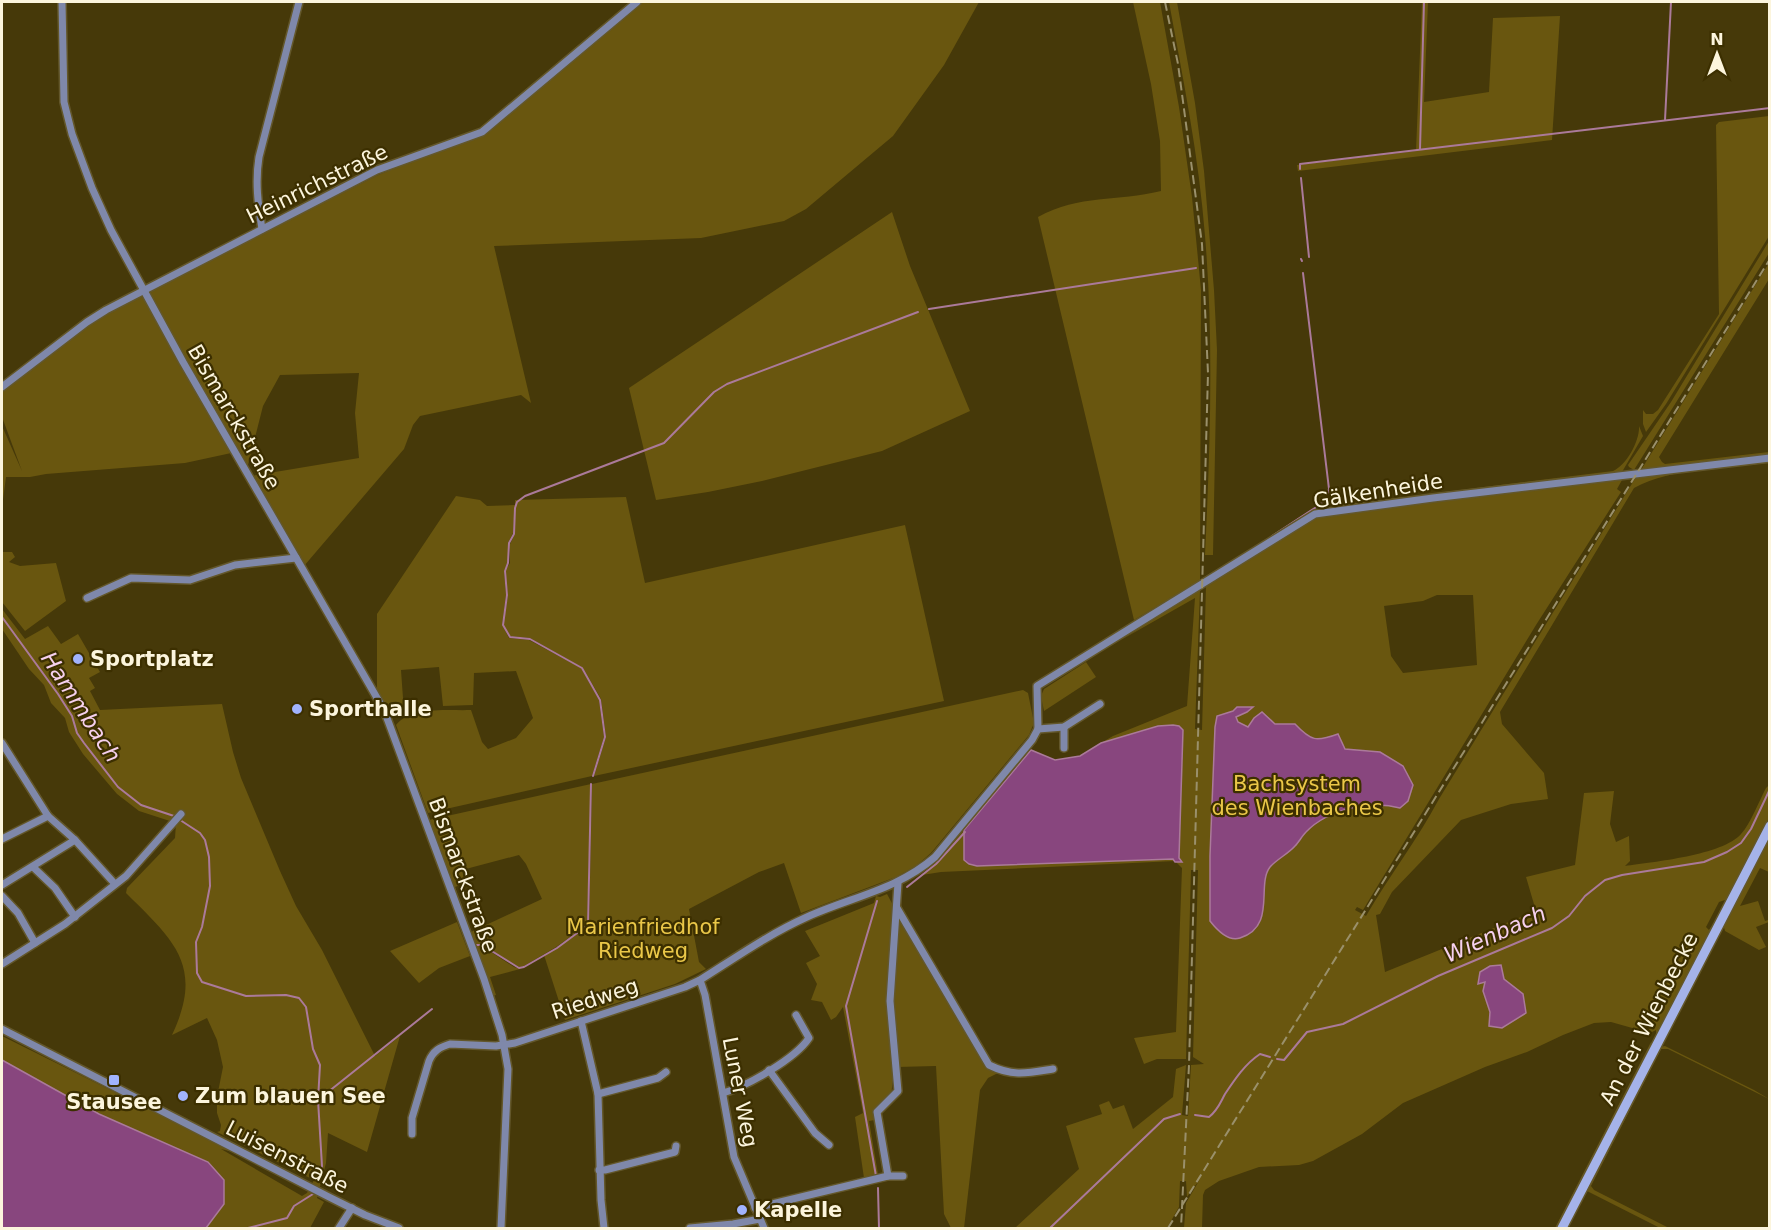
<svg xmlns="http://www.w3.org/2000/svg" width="1771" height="1230" viewBox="0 0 1771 1230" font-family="'DejaVu Sans',sans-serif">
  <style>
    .green { fill: #69560f; fill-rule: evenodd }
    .water { fill: #88467e; stroke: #ab7a9a; stroke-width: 1.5 }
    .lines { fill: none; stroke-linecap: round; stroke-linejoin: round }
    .stream { stroke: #ab7a9a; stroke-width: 2 }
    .street-casing { stroke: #63572b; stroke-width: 10 }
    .secondary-casing { stroke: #63572b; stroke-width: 12 }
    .street { stroke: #7f88aa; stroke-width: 7 }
    .secondary { stroke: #a5b3e9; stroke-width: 9 }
    .rail { stroke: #9a906b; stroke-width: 2; stroke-dasharray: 9 4.5; stroke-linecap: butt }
    .poi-dot { fill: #a1b3fd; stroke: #3c2f00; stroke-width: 2 }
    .labels { text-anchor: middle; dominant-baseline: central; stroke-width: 4.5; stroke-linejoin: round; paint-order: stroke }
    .street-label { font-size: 21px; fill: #fcf5dd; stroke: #3c2f00 }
    .poi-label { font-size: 21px; font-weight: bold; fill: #fcf5dd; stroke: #3c2f00; text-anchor: start }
    .park-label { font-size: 21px; fill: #eac748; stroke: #3c2f00 }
    .water-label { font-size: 22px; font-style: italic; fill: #f6d0ee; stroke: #3c2f00 }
  </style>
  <rect width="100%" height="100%" fill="#463909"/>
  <g class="green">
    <path d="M642,2H979L944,65L893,136L806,209L784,221L701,238L494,246L531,403L521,395L420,416L413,425L404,449L304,566L251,476L359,458L355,413L359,373L280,375L263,406L247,469L236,452L185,463L46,474L30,477H6L2,507V542V426L22,471L2,417V389L88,324L147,291L378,175L485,132Z"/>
    <path d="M1133,2H1160L1179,107L1192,197L1201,290L1200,581L1134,620L1038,217C1080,194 1117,202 1161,191L1160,141L1151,84Z"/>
    <path d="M1169,2H1177L1195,103L1204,171L1214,290L1217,350L1213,555H1205C1210,450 1214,342 1205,236C1199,157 1183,79 1169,2Z"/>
    <path d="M1422,2H1428L1424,102L1489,92L1493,18L1560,16L1552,140L1298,171L1297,165L1416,151Z"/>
    <path d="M1769,116V236L1666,404L1646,432L1643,424V410L1646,414H1653L1658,410L1719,314L1716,125L1719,122Z"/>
    <path d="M892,212L910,266L970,411L882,451L762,481L708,492L656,500L629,388Z"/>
    <path d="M1769,241V253L1634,470L1629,467L1628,465L1671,402Z"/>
    <path d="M1769,263V279L1659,457L1662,462L1665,464L1769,452V456L1641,470Z"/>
    <path d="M1639,426L1643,436L1622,472L1345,506H1340L1335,499V488H1337V498L1342,504L1356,503L1613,471C1627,465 1640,440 1639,426Z"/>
    <path d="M1769,460V463C1725,468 1674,467 1634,488L1500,712L1502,724L1544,773L1548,799L1511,804L1461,820L1392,892L1380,914L1376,915L1385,972L1536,911L1526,877L1575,865L1584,793L1614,791L1610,824L1616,842L1629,836L1630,861L1625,866C1653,862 1723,855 1741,834C1751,823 1759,801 1766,788L1769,785V818L1728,899L1719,902L1706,927L1709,930L1711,927L1712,928L1659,1032L1656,1033V1030L1650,1033L1611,1022L1594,1023L1563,1035L1527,1052L1485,1067L1403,1103L1362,1134L1313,1161L1299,1165L1259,1167L1219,1181L1205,1190L1203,1195L1202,1228H1184L1186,1203L1200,1179L1187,1197L1186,1181H1180L1179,1207L1167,1228H1015L1079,1169L1066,1126L1102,1114L1099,1105L1109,1101L1113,1109L1124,1105L1133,1129L1173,1097L1176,1069L1186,1065L1182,1115L1188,1116L1191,1065L1204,1064L1193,1057L1198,870H1191L1186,1059H1157L1144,1064L1134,1038L1176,1032L1182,868L1175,861L941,872L922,875L938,860L964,830V860L969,865L977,866L1172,859L1054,763L1089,754L1108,742L1101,743L1113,736L1187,706L1195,598L1121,640L1200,590L1195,729L1202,730L1206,586L1278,538L1316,515L1619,479L1622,480L1617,489L1621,492L1536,625L1363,910L1357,907L1355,910L1366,916C1389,876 1418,839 1439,799L1636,477ZM1437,595H1473L1477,665L1403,673L1391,656L1384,606L1423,601Z"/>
    <path d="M456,496L480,500L487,506L515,505L513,533L508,543V562L504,571L506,595L502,625L509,638L529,640L581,668L599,700L604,737L592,776L428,813L396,725C412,706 449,711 471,710L482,742L488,749L516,738L533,718L516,671L474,673L473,705L443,706L439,667L401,670L404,712L390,713L377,691V614Z"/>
    <path d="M626,497L645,583L905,525L944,701L594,776L606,737L601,699L583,668L530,638L510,636L503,625L508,596L505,571L510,563V544L515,534V500Z"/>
    <path d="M2,552H12L15,557L9,562L20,566L56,563L66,601L25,631L2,602Z"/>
    <path d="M2,609L25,639L48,626L61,644L78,634L100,672L89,678L95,688L90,691L100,710L222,704L233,752L241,778L280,871L296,906L322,950L375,1056L400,1036L367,1152L328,1133L326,1163L317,1198L324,1202L310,1228H206L224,1204L208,1162L99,1114L2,1060V1036L213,1141L233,1152L221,1149L302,1196L307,1193L314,1180L217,1132L220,1131L221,1125L217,1113V1097L223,1067L217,1040L207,1018L172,1035C205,965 173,940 126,893L127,888L175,838L176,823L139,811L117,794L83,754L69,732L65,718L51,703L44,685L29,669L2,629Z"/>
    <path d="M1086,662L1096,677L1044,711L1041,696L1044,689Z"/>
    <path d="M1023,690L1028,693L1034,723L1029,735L931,853L916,866L896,877L801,913L784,863L759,872L689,909L699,962L706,969L675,984L565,1020L544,955L557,948L589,926L592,784Z"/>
    <path d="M591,784L587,925L556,947L524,966L519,967L483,945H476L482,946L514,967L520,969L490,977L496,995L492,996L429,820ZM519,855L526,864L542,899L471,932L455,887L465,883L462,870Z"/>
    <path d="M1769,834V872L1760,868L1740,906L1758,901L1765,921L1768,920L1769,922L1756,927L1766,947L1759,950L1725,931L1723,924Z"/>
    <path d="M887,894L895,909L888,1001L893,1072L891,1102L875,1120L869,1121L879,1180L864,1178L855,1117L863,1113L843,1007L836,1017L831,1020L822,1002L811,1000L817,984L806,963L820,956L805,931L874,903L876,896L880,897Z"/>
    <path d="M898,916L988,1067L1000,1072L988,1078L980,1090L964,1228H951L944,1214L936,1066L897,1067L892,1001Z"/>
    <path d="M457,922L470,956L439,968L419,983L390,951Z"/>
    <path d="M1651,1042V1046L1557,1228H1555Z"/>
    <path d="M1665,1046L1754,1090L1769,1099L1668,1049H1661L1591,1186L1594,1190L1669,1228H1660L1587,1191L1568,1228H1566L1659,1047Z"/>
  </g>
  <g class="water">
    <path d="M1237,707H1253L1247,712L1236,717L1238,722L1248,727L1254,718L1262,712L1275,724H1295C1311,741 1316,742 1338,734L1345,749L1380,752L1403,766L1413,785L1408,801L1400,808C1371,800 1328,809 1306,832C1302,836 1299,842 1295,846C1288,854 1277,859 1270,867C1256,885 1277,926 1240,938C1228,942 1217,930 1210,921V856L1215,727L1217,716L1233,711Z"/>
    <path d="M1173,725L1179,726L1183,730L1179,858L1182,862H1175L1173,859L977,866L969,864L964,860V830L1031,750L1055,760L1080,756L1101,743L1158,726Z"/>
    <path d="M1501,965L1504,979L1523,994L1526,1013L1502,1028L1489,1026L1490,1012L1483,991L1485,982L1478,984L1480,972L1490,966Z"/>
    <path d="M2,1060L99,1114L208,1162L224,1180V1204L206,1228H2Z"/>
  </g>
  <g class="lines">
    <g class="stream">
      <path d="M1665,120L1671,2"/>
      <path d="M1420,149L1424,2"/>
      <path d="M1300,169V164L1770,108"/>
      <path d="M1301,178L1309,257"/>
      <path d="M1301,259L1302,261"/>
      <path d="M1303,273L1329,489L1328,493"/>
      <path d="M929,309L1196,268"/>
      <path d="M1272,536L1321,504L1324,500"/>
      <path d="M2,617L58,694L72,716L77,733L84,743L118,787L141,805L174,816L200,833L205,840L209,857L210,886L202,927L196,942L197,973L202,982L246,996L286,995L299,998L306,1007L313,1049L320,1065L318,1100L322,1166L319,1181"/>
      <path d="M593,776L605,737L600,700L582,668L530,639L510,637L503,625L507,595L505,571L508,563L509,543L514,534L515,508L517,502L525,496L664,443L714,392L727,384L918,312"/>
      <path d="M907,887L936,864L965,832"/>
      <path d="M476,945H482L519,968L524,967L557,948L588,925L591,784"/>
      <path d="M1277,1059L1284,1060L1307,1032L1343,1024L1438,976L1552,928L1569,916L1585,896L1605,880L1622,875L1704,862L1727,852L1741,843L1751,829L1770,789"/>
      <path d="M318,1100L432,1009"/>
      <path d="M1195,1115L1209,1117C1218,1110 1220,1103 1225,1094C1235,1079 1245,1064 1260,1054L1270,1057"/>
      <path d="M876,1176L846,1006L877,901"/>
      <path d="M878,1188L879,1228"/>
      <path d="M248,1228L287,1218L294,1206L313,1194"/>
      <path d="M1050,1228L1164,1119L1180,1114"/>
    </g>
    <defs>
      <g id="street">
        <path d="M62,2L64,102L72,134L92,188L111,230L183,362L384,710L484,979L502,1035L508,1069L501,1228"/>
        <path d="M262,229C258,204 255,182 259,157L299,2"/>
        <path d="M2,387L87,322L106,310L377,170L482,132L637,2"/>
        <path d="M87,598L131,578L190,580L235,565L296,558"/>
        <path d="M1064,727V748"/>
        <path d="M1038,729L1064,727L1100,704"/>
        <path d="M2,743L48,816L75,840L115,884"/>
        <path d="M2,839L48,816"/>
        <path d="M33,867L55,888L75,917"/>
        <path d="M2,885L75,840"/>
        <path d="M2,896L18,913L35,943"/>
        <path d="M897,908L989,1065C1013,1077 1028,1073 1053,1069"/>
        <path d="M2,964L65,924L126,876L181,814"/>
        <path d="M700,980L705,995L734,1157L764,1228"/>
        <path d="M581,1021L598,1094L601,1200L604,1228"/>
        <path d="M2,1029L329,1197L365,1215L399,1228"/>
        <path d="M769,1070L815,1133L829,1145"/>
        <path d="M723,1093C747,1086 795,1059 809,1038L796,1015"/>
        <path d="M598,1094L658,1078L666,1072"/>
        <path d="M412,1134V1118L429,1061C433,1051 440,1047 450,1044L496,1046L515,1043L685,987L700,980C735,958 769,934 807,917C851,897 897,890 935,857L1032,740L1038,729L1037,686L1315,514L1433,498L1770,458"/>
        <path d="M599,1170H605L675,1152L676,1146"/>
        <path d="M888,1176L877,1112L898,1091L890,1001L898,883"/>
        <path d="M755,1208L888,1176H903"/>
        <path d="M339,1228L352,1208"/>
        <path d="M690,1228L733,1224L760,1219"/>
      </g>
      <path id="secondary" d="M1562,1228L1770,826"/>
    </defs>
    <use href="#street" class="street-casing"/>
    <use href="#secondary" class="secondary-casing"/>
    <use href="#street" class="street"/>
    <use href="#secondary" class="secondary"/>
    <g class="rail">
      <path d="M1165,2L1178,64L1202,244L1208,373L1189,1065L1181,1228"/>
      <path d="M1168,1228L1770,259"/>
    </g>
  </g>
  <g class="poi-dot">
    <circle cx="78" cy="659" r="6"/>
    <circle cx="297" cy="709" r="6"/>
    <rect x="108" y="1074" width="12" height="12" rx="3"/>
    <circle cx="183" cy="1096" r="6"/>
    <circle cx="742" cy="1210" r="6"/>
  </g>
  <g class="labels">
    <g class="street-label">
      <text transform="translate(317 184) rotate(-26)">Heinrichstraße</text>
      <text transform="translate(234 417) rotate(60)">Bismarckstraße</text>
      <text transform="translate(1378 491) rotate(-9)">Gälkenheide</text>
      <text transform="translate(463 875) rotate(70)">Bismarckstraße</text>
      <text transform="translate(595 999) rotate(-18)">Riedweg</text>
      <text transform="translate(1649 1019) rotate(-63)">An der Wienbecke</text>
      <text transform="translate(740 1092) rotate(79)">Luner Weg</text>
      <text transform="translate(287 1157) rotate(27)">Luisenstraße</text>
    </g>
    <g class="poi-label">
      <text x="90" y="659">Sportplatz</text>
      <text x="309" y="709">Sporthalle</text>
      <text x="195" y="1096">Zum blauen See</text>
      <text x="114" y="1102" text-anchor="middle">Stausee</text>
      <text x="754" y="1210">Kapelle</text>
    </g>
    <g class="park-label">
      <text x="1297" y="784">Bachsystem<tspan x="1297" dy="24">des Wienbaches</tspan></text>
      <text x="643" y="927">Marienfriedhof<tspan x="643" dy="24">Riedweg</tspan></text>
    </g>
    <g class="water-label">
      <text transform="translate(81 707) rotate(57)">Hammbach</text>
      <text transform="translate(1495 934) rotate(-24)">Wienbach</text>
    </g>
  </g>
  <rect width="1771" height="1230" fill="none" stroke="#fcf5dd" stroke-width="6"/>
  <g transform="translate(1717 54)" stroke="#3c2f00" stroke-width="4.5" paint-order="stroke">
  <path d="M0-4.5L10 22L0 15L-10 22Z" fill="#fcf5dd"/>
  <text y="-9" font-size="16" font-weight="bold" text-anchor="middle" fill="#fcf5dd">N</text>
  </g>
</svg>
